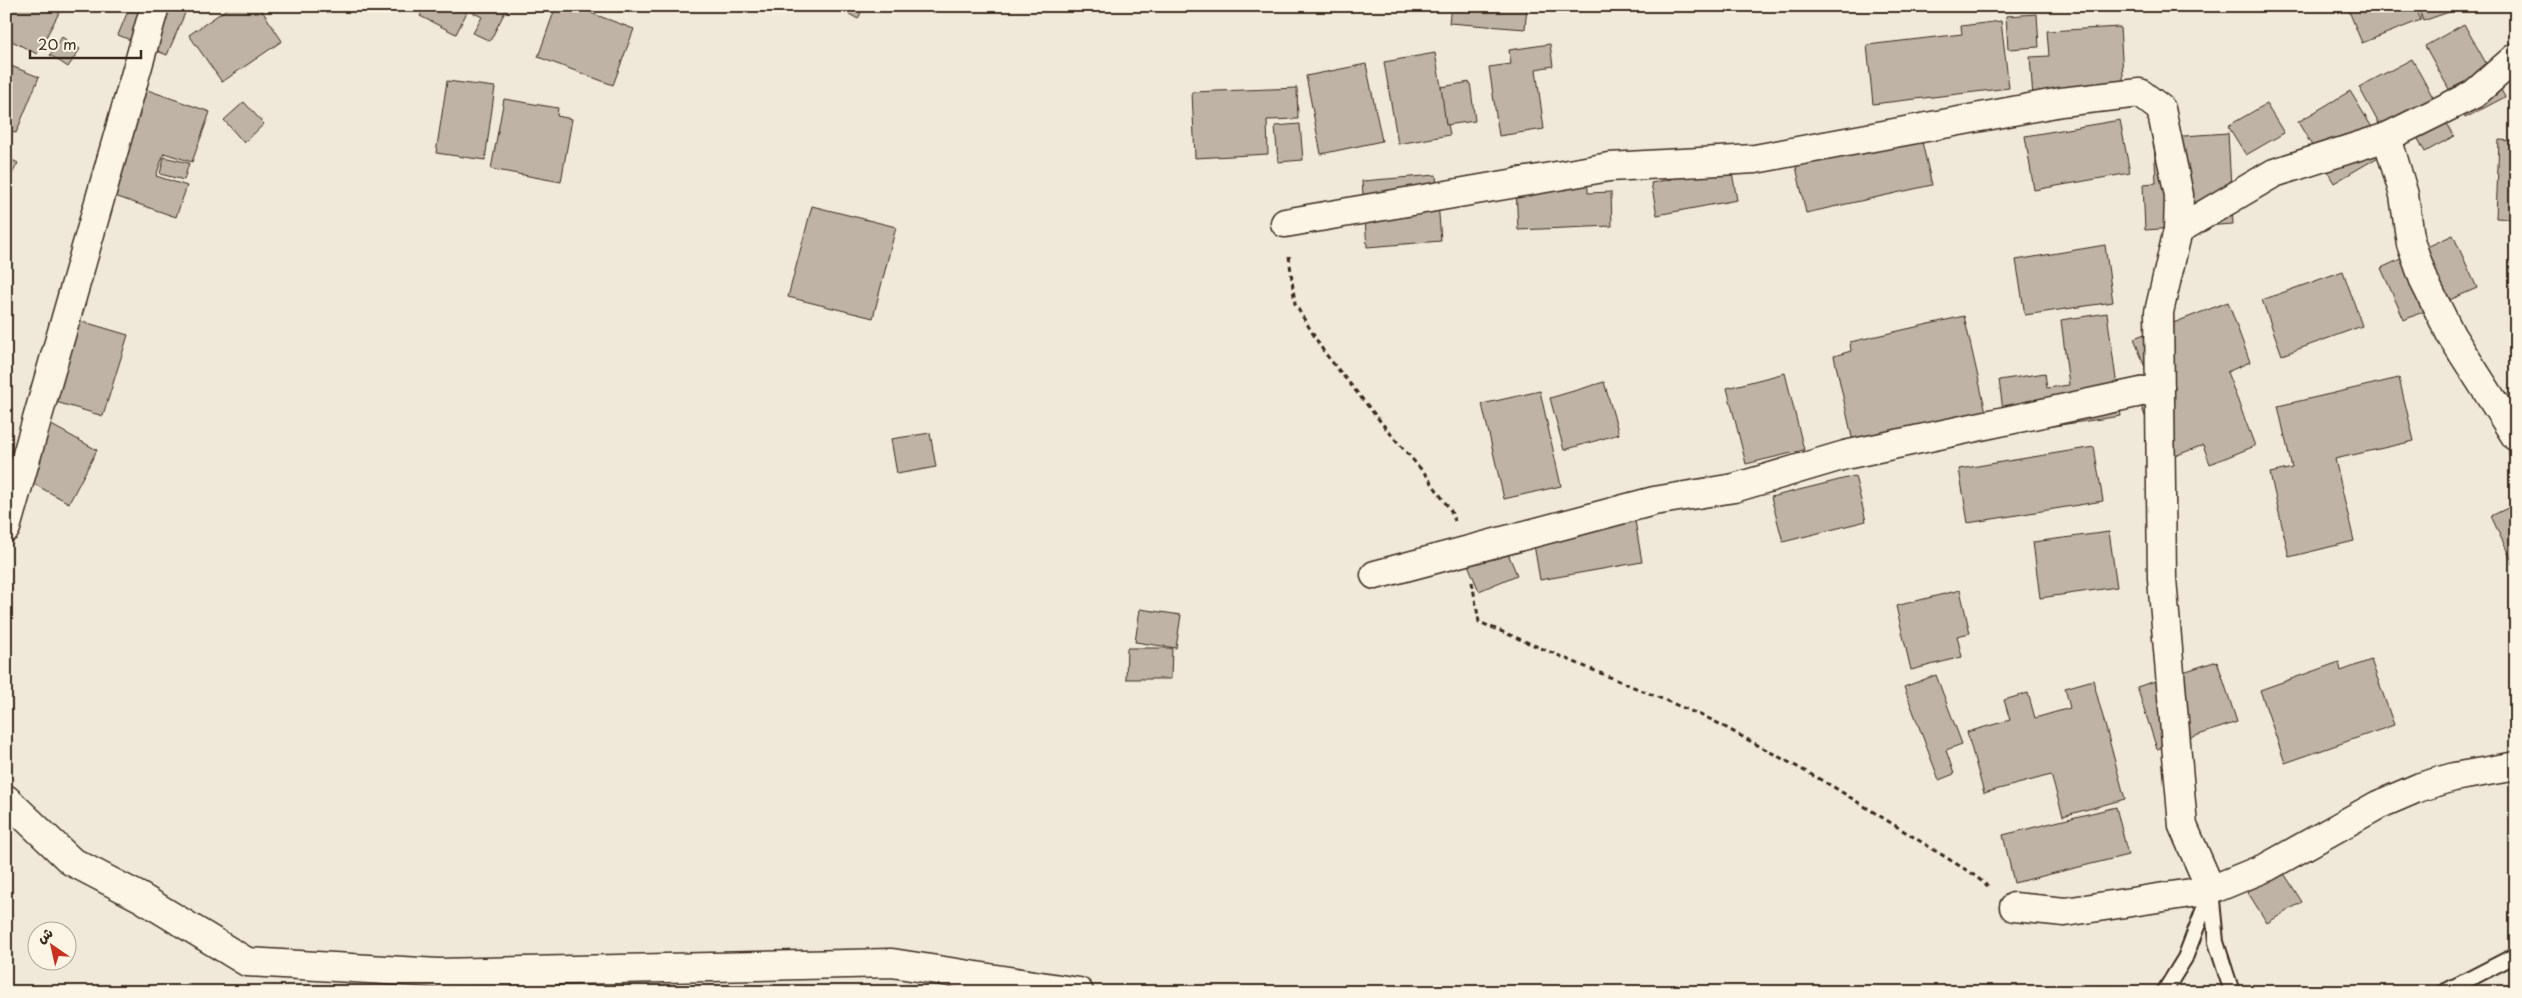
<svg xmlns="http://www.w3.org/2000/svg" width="2522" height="998" viewBox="0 0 2522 998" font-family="'Playpen Sans','Playpen Sans Arabic',sans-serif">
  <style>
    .building { fill: #beb3a4; stroke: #3b2a1e }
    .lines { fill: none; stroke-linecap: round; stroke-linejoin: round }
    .service-casing { stroke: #3b2a1e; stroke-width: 18 }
    .minor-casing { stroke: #3b2a1e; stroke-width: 31 }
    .path { stroke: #3b2a1e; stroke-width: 3; stroke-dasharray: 5 4; stroke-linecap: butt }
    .service { stroke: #fcf5e5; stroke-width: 14 }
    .minor { stroke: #fcf5e5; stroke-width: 28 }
  </style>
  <rect width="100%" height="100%" fill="#f0e9d9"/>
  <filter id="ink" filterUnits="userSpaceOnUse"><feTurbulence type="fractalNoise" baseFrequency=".02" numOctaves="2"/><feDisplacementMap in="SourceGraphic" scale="10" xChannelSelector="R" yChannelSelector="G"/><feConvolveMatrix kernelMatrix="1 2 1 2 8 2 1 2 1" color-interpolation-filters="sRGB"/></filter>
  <g filter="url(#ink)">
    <g class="building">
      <path d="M6,6H51L60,11L37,54L6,38Z"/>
      <path d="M130,6H188L167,55L118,35Z"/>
      <path d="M231,6H259L282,41L222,82L189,35Z"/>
      <path d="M425,6H508L490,41L473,33L482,17L468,10L456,34L420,16Z"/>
      <path d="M556,6H572L634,29L613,85L538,57Z"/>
      <path d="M835,6H864L858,19Z"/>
      <path d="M1451,6H1527L1525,29L1449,23Z"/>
      <path d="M2347,6H2415L2421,20L2362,43Z"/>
      <path d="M2418,6H2453L2455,10L2423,21Z"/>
      <path d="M2037,14L2039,47L2008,49L2006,16Z"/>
      <path d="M2001,21L2009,88L1873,104L1867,45L1962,34L1961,26Z"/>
      <path d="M2464,24L2505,97L2465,118L2425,46Z"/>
      <path d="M2120,27L2124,90L2033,97L2030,57L2049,56L2047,31Z"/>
      <path d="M62,37L80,49L68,67L50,55Z"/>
      <path d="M1550,44L1553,66L1536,69L1544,129L1499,136L1489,67L1511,64L1509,50Z"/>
      <path d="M1435,53L1450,135L1398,144L1384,62Z"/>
      <path d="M2412,59L2454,136L2425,152L2416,135L2392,148L2359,87Z"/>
      <path d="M6,64L39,77L16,133L6,129Z"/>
      <path d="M1366,64L1382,141L1321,154L1306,76Z"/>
      <path d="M447,81L495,87L485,160L436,153Z"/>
      <path d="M1470,82L1475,121L1446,125L1441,87Z"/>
      <path d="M142,88L210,112L192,162L164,153L156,176L187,186L176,217L106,193Z"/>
      <path d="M1297,88L1298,119L1267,120L1268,154L1195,158L1192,92Z"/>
      <path d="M2350,91L2387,152L2334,183L2298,122Z"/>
      <path d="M504,99L558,108L557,116L572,119L561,182L491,169Z"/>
      <path d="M244,102L264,124L244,143L224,120Z"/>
      <path d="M2266,104L2284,133L2246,155L2228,126Z"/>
      <path d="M2120,120L2130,173L2034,190L2025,136Z"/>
      <path d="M1300,124L1303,160L1278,162L1275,126Z"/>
      <path d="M1919,129L1932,185L1806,213L1794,157Z"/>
      <path d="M2228,133L2233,224L2145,230L2143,184L2156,183L2154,138Z"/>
      <path d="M2499,140L2516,141V219L2496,218Z"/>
      <path d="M6,157L18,163L6,185Z"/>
      <path d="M164,157L189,163L184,180L160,174Z"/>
      <path d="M1587,163L1588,193L1611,192L1612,226L1518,230L1515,167Z"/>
      <path d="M1731,167L1737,200L1657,215L1651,183Z"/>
      <path d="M1436,175L1441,241L1367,247L1362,181Z"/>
      <path d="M812,206L896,227L873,318L788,297Z"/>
      <path d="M2453,235L2477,288L2404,320L2381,268Z"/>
      <path d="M2105,245L2113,302L2025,315L2016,260Z"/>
      <path d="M2343,271L2362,326L2282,355L2262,300Z"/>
      <path d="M2228,302L2250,362L2227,372L2255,446L2210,464L2203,445L2162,461L2137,395L2153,389L2134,338Z"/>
      <path d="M54,313L128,335L103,416L29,394Z"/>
      <path d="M2107,313L2121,416L2006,433L1999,380L2045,373L2047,388L2069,385L2061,320Z"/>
      <path d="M1964,316L1991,434L1855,451L1834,356L1851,351L1850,342Z"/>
      <path d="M1785,373L1804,450L1746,464L1727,388Z"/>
      <path d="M2399,378L2414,441L2335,459L2354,541L2289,557L2270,473L2292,468L2278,406Z"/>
      <path d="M1604,382L1619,434L1564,450L1550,398Z"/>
      <path d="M1540,391L1561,486L1504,499L1482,404Z"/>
      <path d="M35,416L97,450L69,503L6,469Z"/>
      <path d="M930,433L936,467L897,474L891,439Z"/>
      <path d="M2094,447L2103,501L1968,523L1959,469Z"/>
      <path d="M1855,476L1866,521L1783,542L1771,497Z"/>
      <path d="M1632,503L1642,562L1540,580L1530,521Z"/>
      <path d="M2516,504V567L2515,568L2491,516Z"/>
      <path d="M1497,527L1517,575L1479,591L1459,543Z"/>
      <path d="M2109,532L2117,587L2040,598L2033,542Z"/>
      <path d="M1960,590L1970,633L1957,636L1962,657L1911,670L1896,606Z"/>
      <path d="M1140,609L1181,615L1176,648L1135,642Z"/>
      <path d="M1127,648H1172L1171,679H1126Z"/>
      <path d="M2371,660L2394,725L2285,763L2260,690L2339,662L2341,671Z"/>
      <path d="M2217,661L2237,722L2157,749L2137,687Z"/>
      <path d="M1936,675L1962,744L1946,750L1954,774L1939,780L1904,687Z"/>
      <path d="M2093,680L2125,799L2063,816L2051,775L1984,793L1967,732L2010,720L2004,700L2028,693L2035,718L2070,708L2065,688Z"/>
      <path d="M2116,807L2128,855L2014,883L2003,835Z"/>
      <path d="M2282,870L2302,902L2267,923L2247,891Z"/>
    </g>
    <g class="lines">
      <defs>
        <g id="service">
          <path d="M2164,992L2185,958L2211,890L2216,942L2232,992"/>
          <path d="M2444,992L2516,955"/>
        </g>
        <g id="minor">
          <path d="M2387,137L2404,195L2411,244L2425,283L2451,335L2516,437"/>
          <path d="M1285,223L1609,167L1755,159L2061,102L2140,93L2161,109L2179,195L2178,230"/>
          <path d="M6,528L155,6"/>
          <path d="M1375,575L1654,501L1734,488L1845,455L2160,388"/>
          <path d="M6,799L71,861L140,897L247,962L438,973L892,963L1079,992"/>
          <path d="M2211,890L2183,826L2162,579L2159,312L2178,230L2274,173L2387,137L2474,94L2516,57"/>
          <path d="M2014,907L2065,912L2211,890L2267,867L2378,805L2420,787L2454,777L2516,766"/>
        </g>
      </defs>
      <use href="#service" class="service-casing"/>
      <use href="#minor" class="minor-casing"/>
      <g class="path">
        <path d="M1289,256L1295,304L1324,352L1394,438L1427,476L1451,511L1455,521"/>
        <path d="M1472,582L1479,622L1712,720L1832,786L1971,873L1988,886"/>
      </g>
      <use href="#service" class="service"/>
      <use href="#minor" class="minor"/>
    </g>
  </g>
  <rect width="2522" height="998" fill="none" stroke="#fcf5e5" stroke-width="25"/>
  <rect x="12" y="12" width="2497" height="973" fill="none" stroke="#3b2a1e" stroke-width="2" filter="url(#ink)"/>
  <g transform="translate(52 946) rotate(326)"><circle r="24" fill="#fcf5e5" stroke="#afa495"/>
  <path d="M0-4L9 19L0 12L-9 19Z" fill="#c8321e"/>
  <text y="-8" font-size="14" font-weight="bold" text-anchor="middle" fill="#3b2a1e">ش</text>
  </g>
  <path d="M30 50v8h111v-8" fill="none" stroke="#3b2a1e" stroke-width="2.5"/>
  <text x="38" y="50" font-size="15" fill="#3b2a1e" stroke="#fcf5e5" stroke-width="4" paint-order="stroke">20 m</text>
</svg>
